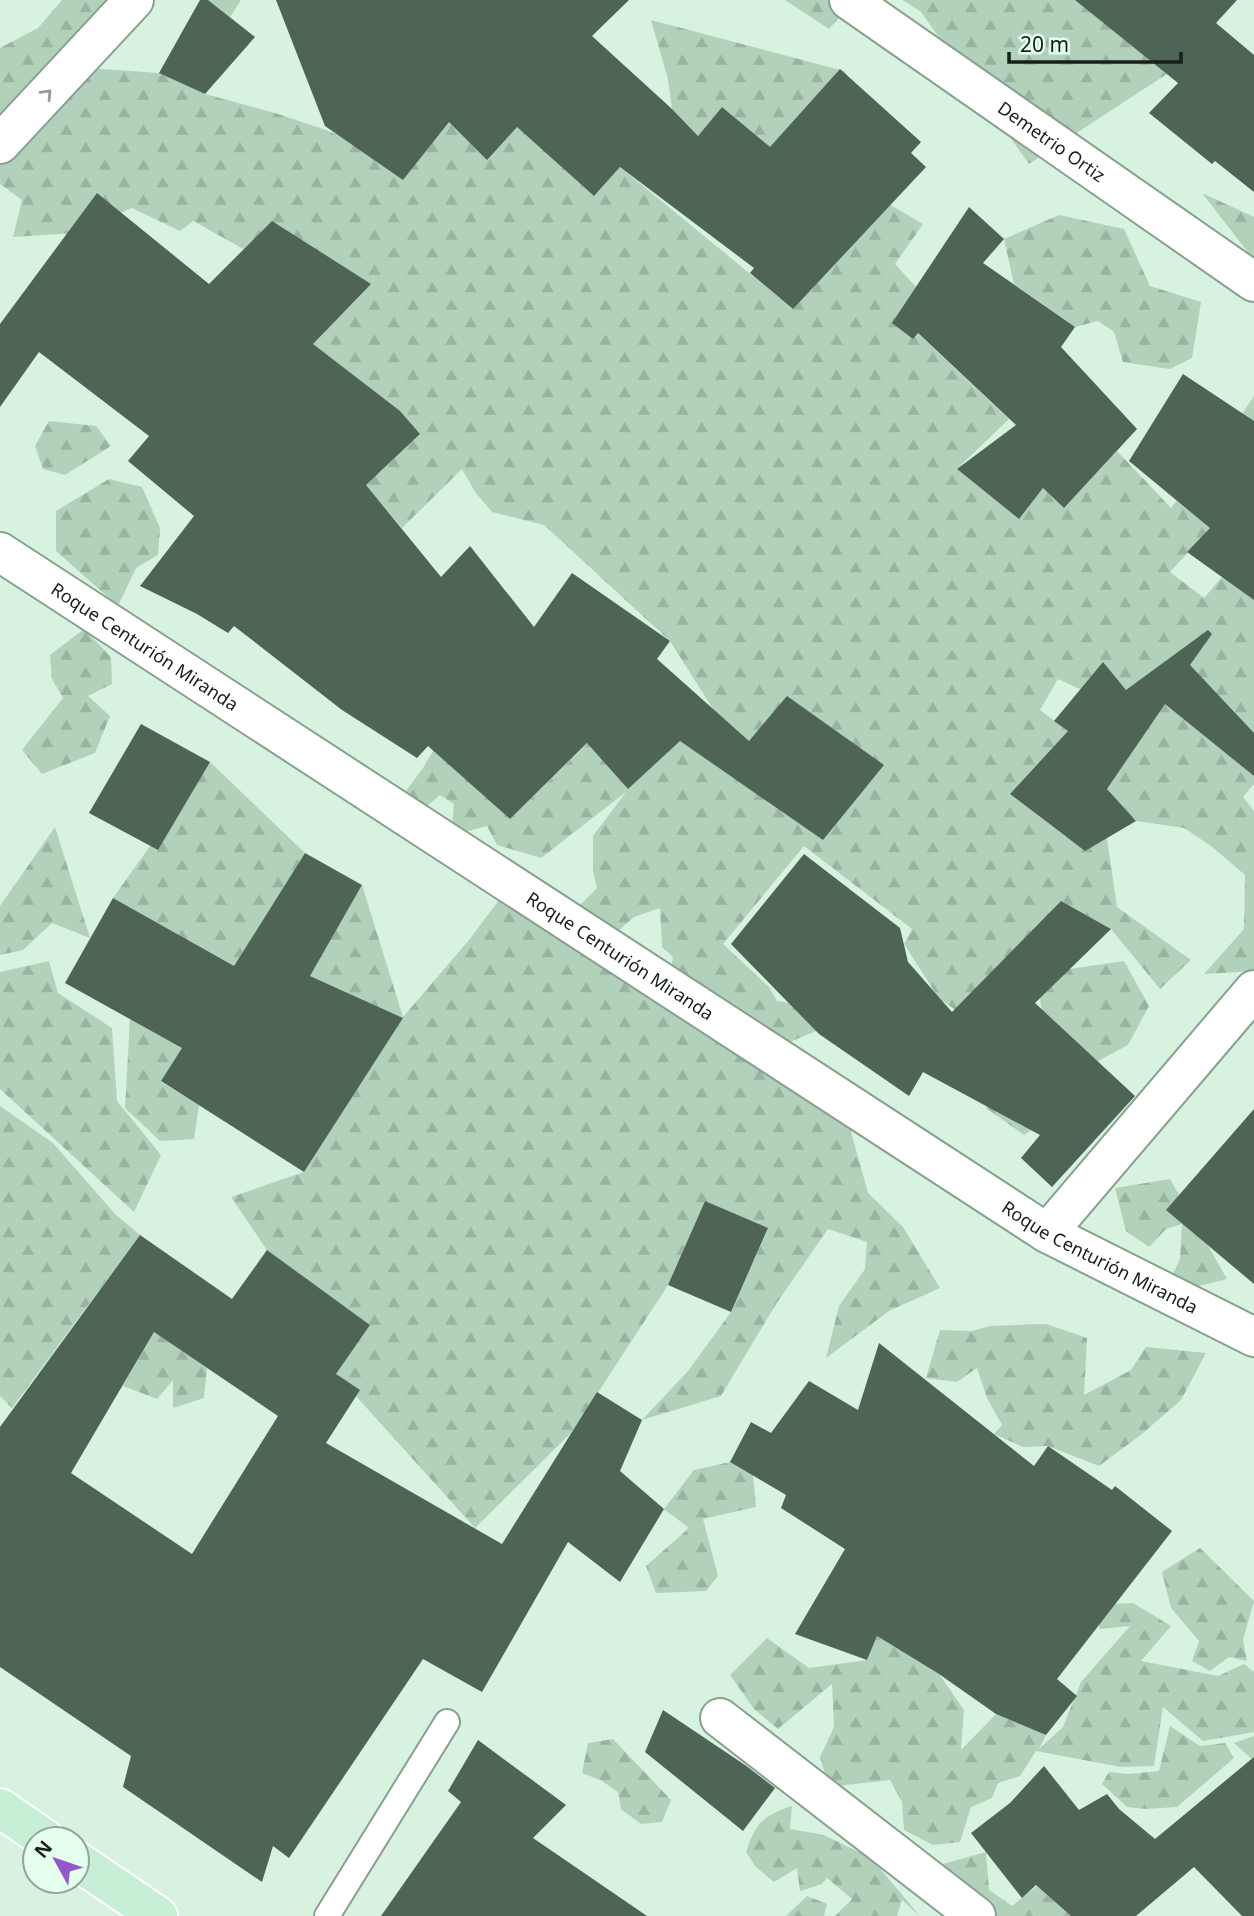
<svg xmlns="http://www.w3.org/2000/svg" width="1254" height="1916" viewBox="0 0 1254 1916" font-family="'Noto Sans',sans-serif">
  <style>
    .forest { fill: url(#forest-firs); fill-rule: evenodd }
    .building { fill: #4e6455; fill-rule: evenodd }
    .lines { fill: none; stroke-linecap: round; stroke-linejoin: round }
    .service-casing { stroke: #88a08f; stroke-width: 28 }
    .minor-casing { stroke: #88a08f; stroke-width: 42 }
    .primary-casing { stroke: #fff; stroke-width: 42 }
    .service { stroke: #fff; stroke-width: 24 }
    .minor { stroke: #fff; stroke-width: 38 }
    .primary { stroke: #c7efd5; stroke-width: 38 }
    .oneway { stroke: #969a98 }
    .labels { text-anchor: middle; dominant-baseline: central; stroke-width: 7; stroke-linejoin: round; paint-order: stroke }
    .street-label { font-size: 18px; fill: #161f19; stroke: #e5ffed }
  </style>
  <defs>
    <pattern id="forest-firs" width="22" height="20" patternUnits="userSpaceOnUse" patternTransform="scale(1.75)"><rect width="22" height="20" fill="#b2d1bb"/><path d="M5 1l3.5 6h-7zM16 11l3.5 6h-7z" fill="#98b3a0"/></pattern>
  </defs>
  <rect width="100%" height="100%" fill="#d8f2e0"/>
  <g class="forest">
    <path d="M62,0H107L0,139V48L38,28Z"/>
    <path d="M208,0H241L230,17Z"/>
    <path d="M785,0H855L829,29Z"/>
    <path d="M903,0H1100L1167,74L1029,164L921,12Z"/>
    <path d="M651,20L844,71L868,104L774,151L722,107L698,136L672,109L668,79Z"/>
    <path d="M73,67L159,73L205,94L275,113L326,130L347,139L403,179L468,98L513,123L594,196L620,167L793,309L842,244L889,204L923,224L895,264L916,287L898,315L1009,419L957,469L1018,518L1043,488L1064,508L1117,451L1171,508L1229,433L1254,396V480L1170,572L1204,598L1222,577L1254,594V784L1243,797L1254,811V971L1204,974L1244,929L1245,875L1211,846L1184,828L1136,821L1107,789L1152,722L1058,679L1040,710L1068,731L1010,794L1066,837L1107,838L1117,907L1191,960L1160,989L1111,929L1061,901L989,975L1018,1018H966L938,997L904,944L912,929L804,846L723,944L769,987L777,1001L827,1008L816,1031L754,1057L848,1121L868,1193L903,1227L940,1288L889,1311L826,1358L839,1306L865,1269L867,1242L828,1229L776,1304L721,1396L642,1420L688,1371L731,1312L768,1229L705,1201L668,1285L573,1431L475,1528L336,1374L370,1325L267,1250L231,1197L304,1172L403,1018L310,976L362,885L403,1017L469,940L505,892L558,927L597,888L593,871V836L626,792L541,858L497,845L487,826L451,836L454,804L440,795L427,806L406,791L423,768L450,722L468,781L510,819L588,743L628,789L713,709L670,641L544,525L492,512L475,492L462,469L402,528L374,495L306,557L255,300L267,262L193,221L180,231L132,208L75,233L13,237L22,200L0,184V145ZM381,400L420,434L378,474ZM660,908L662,947L673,957L667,999L595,951L634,917Z"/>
    <path d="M1202,193L1254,217V260Z"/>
    <path d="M1059,215L1124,229L1150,286L1201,302L1192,358L1170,369L1123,362L1114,332L1098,321L1075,327L1014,284L1004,239Z"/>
    <path d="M49,421L96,426L111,446L65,475L43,469L35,446Z"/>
    <path d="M109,479L142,487L160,528L158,555L136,568L118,606L56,551V511Z"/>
    <path d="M84,629L111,657L112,684L88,696L110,716L95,753L42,774L22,750L63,698L52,679L50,655Z"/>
    <path d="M210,762L305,853L161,1082L199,1105L194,1139L160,1141L125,1108L130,1019L178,935L113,898Z"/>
    <path d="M55,827L90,938L52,923L23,950L0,955V906Z"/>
    <path d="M49,961L58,993L112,1028L117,1101L161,1155L134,1212L0,1089V972Z"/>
    <path d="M1124,961L1149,1006L1128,1045L1098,1061L1059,1113L1024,1135L986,1108L1020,1050L1044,1025L1040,998L1069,969Z"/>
    <path d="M0,1106L53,1143L115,1214L140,1235L12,1408L0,1396Z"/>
    <path d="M1170,1179L1227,1279L1199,1286L1166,1289L1180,1259L1182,1224L1166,1229L1149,1247L1126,1231L1115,1188Z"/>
    <path d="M1046,1324L1087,1338L1084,1395L1131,1370L1146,1347L1206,1353L1181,1400L1142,1434L1099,1466L1048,1446L1023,1447L994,1434L1002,1425L987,1398L977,1368L957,1382L926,1378L940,1330L972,1331L990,1326Z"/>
    <path d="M154,1332L207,1368L204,1398L173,1408V1380L157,1399L123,1386Z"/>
    <path d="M730,1462L753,1475L756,1507L703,1519L718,1576L706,1591L656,1593L646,1566L689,1528L664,1509L694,1470Z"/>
    <path d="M1200,1548L1254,1601L1243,1640L1247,1661L1229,1657L1210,1671L1192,1661L1199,1641L1171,1608L1162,1572Z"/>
    <path d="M1133,1603L1171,1626L1141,1661L1218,1676L1244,1664L1254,1672V1732L1203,1741L1163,1707L1154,1766L1121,1767L1036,1751L1020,1776L998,1783L992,1798L971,1807L960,1842L933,1845L904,1830L902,1802L890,1780L829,1787L820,1757L834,1727L832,1684L778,1729L754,1709L730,1675L767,1638L809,1668L867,1660L877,1636L939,1674L964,1710L961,1750L996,1714L1046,1735L1039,1749L1063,1727L1081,1682L1130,1626L1100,1629L1092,1605Z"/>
    <path d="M1170,1726L1200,1746L1225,1743L1234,1758L1177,1807L1146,1809L1127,1807L1102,1784L1109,1772L1129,1774L1159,1771Z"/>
    <path d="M1254,1736V1761L1234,1743Z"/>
    <path d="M613,1739L671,1800L662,1822L641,1824L621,1809L618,1792L602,1781L582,1773L588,1743Z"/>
    <path d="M792,1806L790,1829L824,1835L871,1858L920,1916L902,1900L897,1916H835L852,1899L827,1878L822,1884L800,1891L797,1868L774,1882L756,1867L746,1852C756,1822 763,1816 792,1806Z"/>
    <path d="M986,1852L989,1890L1012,1906L1037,1886L1071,1916H970L932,1867Z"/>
    <path d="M807,1896L827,1904L824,1916H786Z"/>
  </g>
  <g class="building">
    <path d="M200,0H208L255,37L205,94L159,73Z"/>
    <path d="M276,0H629L592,36L672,109L698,136L722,107L770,147L840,69L921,142L911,153L926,167L793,309L750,273L754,268L620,167L594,196L517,127L487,160L449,122L403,180L325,126Z"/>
    <path d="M1075,0H1237L1216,23L1254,55V192L1215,161L1212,164L1149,113L1178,83Z"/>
    <path d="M97,193L209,284L272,221L371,284L313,344L400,411L420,434L366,485L441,577L470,546L534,627L572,573L670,641L657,659L749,741L787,696L884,765L823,840L680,741L628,789L587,743L510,819L428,746L417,758L342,710L234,626L228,633L197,614L140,586L194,516L128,461L149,436L39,352L0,407V324Z"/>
    <path d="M969,207L1004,239L983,263L1075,327L1061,347L1137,429L1064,508L1043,488L1019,519L957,469L1016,425L918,333L913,339L892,323Z"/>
    <path d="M1183,374L1254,421V600L1187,552L1210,528L1129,461Z"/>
    <path d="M1208,630L1212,634L1190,665L1254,733V776L1165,704L1107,789L1136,821L1085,851L1010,794L1068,731L1054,721L1103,662L1126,690Z"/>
    <path d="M141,724L210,762L158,850L89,813Z"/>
    <path d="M305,853L362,885L310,976L403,1018L304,1172L161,1081L182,1048L65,983L113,898L234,966Z"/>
    <path d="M804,854L900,928L908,962L952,1012L1061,901L1111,929L1035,1003L1135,1096L1052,1187L1021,1158L1040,1135L923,1072L909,1096L819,1034L731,944Z"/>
    <path d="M1254,1109V1284L1166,1210Z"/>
    <path d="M705,1201L768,1228L731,1312L668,1285Z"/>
    <path d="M140,1235L232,1299L267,1250L370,1325L336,1374L360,1390L326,1443L502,1544L597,1392L642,1420L620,1471L664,1509L620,1582L568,1542L482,1692L423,1659L289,1858L273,1846L262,1882L123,1787L131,1756L0,1667V1427ZM154,1332L278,1416L192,1554L71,1473Z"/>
    <path d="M879,1343L1034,1466L1048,1446L1112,1490L1115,1486L1172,1531L1057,1679L1077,1696L1046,1735L996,1714L939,1674L877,1636L867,1660L795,1634L845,1549L781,1508L786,1495L730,1462L751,1422L771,1433L809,1381L858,1410Z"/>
    <path d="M663,1710L745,1765L775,1788L743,1831L645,1752Z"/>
    <path d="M478,1740L566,1805L533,1838L647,1916H381L461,1802L448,1791Z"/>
    <path d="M1254,1757V1916H1242L1194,1867L1136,1916H1071L1036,1885L1022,1898L971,1833L1010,1803L1044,1766L1079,1810L1107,1794L1119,1809L1155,1839Z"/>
  </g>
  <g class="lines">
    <defs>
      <path id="service" d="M327,1916L447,1722"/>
      <g id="minor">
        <path id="s1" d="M849,0L1254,282"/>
        <path d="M0,144L134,0"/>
        <path id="s2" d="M0,552L1047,1233L1254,1337"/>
        <path d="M1047,1233L1254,990"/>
        <path d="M720,1718L976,1916"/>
      </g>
      <g id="primary">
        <path d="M0,1808L45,1839"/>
        <path d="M77,1861L158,1916"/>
      </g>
    </defs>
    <use href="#service" class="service-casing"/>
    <use href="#minor" class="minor-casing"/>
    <use href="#primary" class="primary-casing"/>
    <use href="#service" class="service"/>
    <use href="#minor" class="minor"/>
    <use href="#primary" class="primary"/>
  </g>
  <defs><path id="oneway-chevron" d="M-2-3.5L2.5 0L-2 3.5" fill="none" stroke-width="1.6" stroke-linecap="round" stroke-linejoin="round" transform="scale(1.75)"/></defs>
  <use class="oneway" href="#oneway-chevron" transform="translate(47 94) rotate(-47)"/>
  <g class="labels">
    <g class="street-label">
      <text stroke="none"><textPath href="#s1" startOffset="247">Demetrio Ortiz</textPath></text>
      <text stroke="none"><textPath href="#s2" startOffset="173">Roque Centurión Miranda</textPath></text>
      <text stroke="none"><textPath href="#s2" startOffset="740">Roque Centurión Miranda</textPath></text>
      <text stroke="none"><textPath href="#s2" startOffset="1307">Roque Centurión Miranda</textPath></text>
    </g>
  </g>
  <g transform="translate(56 1860) rotate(310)"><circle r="33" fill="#e5ffed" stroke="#92a598" stroke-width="2"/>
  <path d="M0-5L12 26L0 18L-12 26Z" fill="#9557ce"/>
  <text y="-10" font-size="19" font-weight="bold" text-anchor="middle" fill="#161f19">N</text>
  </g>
  <path d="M1009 52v10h172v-10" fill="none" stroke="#161f19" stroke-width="3.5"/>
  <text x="1020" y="52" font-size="21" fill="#161f19" stroke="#e5ffed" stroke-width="5" paint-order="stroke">20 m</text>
</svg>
